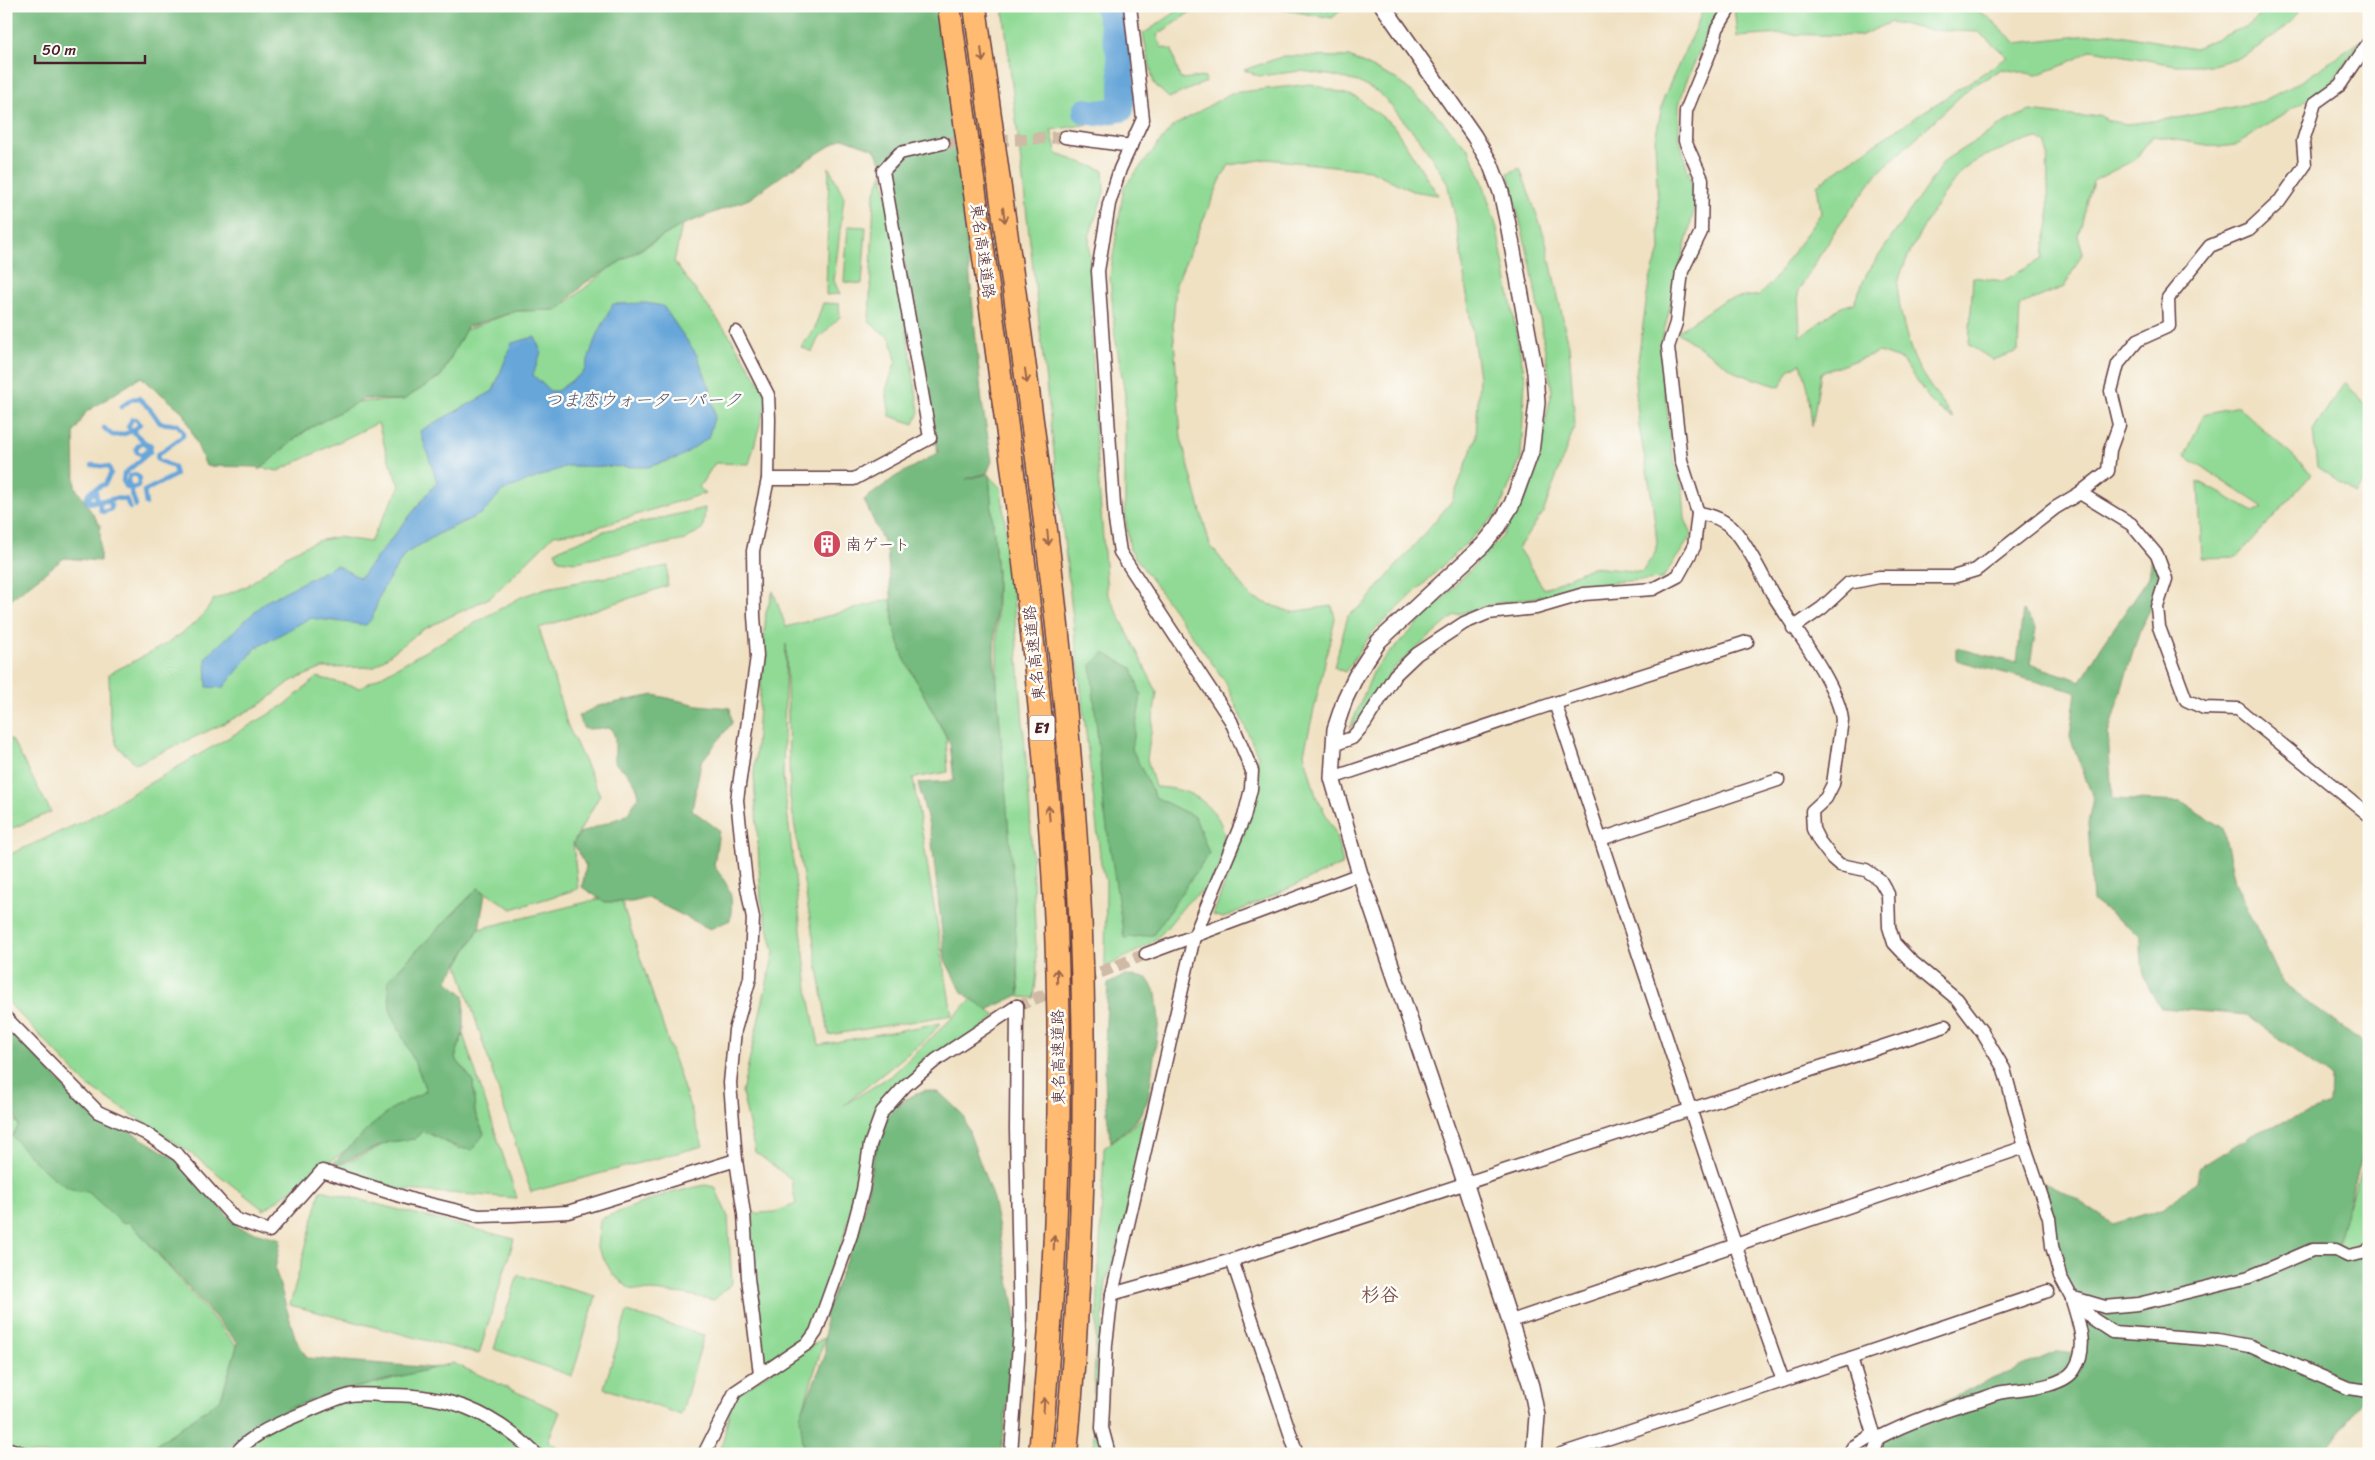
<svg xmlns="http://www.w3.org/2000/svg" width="2375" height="1460" viewBox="0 0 2375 1460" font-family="Sriracha,'Klee One',sans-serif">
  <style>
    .green { fill: #90da95; stroke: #6d7c60 }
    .forest { fill: #74ba7e; stroke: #5f6c54 }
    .water { fill: #66a6d9; stroke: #586282 }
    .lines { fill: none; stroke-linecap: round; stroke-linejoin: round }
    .stream { stroke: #66a6d9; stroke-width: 4.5 }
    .river { stroke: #66a6d9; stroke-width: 26 }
    .minor-tunnel { stroke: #cfbaa5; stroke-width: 12; stroke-dasharray: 12 6; stroke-linecap: butt }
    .minor-casing { stroke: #633c42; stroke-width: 15 }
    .tertiary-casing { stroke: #633c42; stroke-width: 18 }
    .motorway-casing { stroke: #633c42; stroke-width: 25 }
    .minor { stroke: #fff; stroke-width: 12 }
    .tertiary { stroke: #fff; stroke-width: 15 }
    .motorway { stroke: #ffbb71; stroke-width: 22 }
    .oneway { stroke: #9b654a }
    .labels { text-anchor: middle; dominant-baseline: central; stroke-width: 5; stroke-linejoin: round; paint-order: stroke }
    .shield { fill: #fdfcf7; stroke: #806168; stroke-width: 1 }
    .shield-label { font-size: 15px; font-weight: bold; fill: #4a1f2b }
    .street-label { font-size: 16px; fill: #4a1f2b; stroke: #fdfcf7 }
    .poi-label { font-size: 16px; fill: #4a1f2b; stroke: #fdfcf7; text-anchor: start }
    .water-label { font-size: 18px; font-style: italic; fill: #555571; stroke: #fdfcf7 }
    .quarter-label { font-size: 19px; font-weight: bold; fill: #7b4e4a; stroke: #fdfcf7 }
  </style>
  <rect width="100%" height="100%" fill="#fdfcf7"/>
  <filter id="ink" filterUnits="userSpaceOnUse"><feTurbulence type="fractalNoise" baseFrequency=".02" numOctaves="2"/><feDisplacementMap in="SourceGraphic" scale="10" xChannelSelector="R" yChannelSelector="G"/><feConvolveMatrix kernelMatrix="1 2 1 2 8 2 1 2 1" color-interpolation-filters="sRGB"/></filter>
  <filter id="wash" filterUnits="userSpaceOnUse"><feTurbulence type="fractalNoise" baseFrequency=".0096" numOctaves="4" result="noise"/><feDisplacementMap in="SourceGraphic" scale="20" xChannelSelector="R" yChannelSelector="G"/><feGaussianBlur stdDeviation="1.12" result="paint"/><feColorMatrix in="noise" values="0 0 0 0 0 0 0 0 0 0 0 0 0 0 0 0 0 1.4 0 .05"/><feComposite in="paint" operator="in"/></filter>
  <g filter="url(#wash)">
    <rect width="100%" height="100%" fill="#f0e1c3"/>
    <g class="green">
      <path d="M1003,6H1107L1124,30L1132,89L1129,118L1051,130L1057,154L1103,170L1104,192L1089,237L1095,432L1107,592L1157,692L1147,759L1155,787C1181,788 1199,794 1215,814C1231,834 1225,867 1209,885C1202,892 1192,897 1185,905C1175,917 1164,933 1152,942C1138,952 1120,959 1105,968L1106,881L1101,864Z"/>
      <path d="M1185,6H1199L1157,35L1161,47L1172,50L1180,79L1205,77L1206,82L1169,98L1154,84L1143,34Z"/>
      <path d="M1260,6H1313L1327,12L1333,6H1346L1332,18Z"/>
      <path d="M1705,6H1724L1712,23L1686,82L1679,105V136L1696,202L1660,348L1672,452L1683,490L1685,519L1692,535L1662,579L1615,582L1575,591L1499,603L1455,615L1395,667L1361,717L1350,728L1375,668L1502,537L1528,493L1552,392L1531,266L1508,173L1520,168L1545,238L1569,346L1575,425L1543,513L1518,548L1544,589L1592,567L1642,572L1655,553L1657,542L1652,498L1639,427L1635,381L1649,282L1660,250L1655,139L1664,97Z"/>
      <path d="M1734,6H1968L1988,17L2016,43L2108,33L2195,48L2249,25L2271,6H2303L2287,26L2247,55L2213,65H2175L2092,50L2066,64L2037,75L2002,69L1969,88L1877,174L1836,229L1798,291L1800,337L1839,308L1854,303L1867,273L1945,160L2007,121L2030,111L2081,117L2099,115L2109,121L2128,124L2183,117L2263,101L2305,79L2361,41L2330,85L2235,145L2219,147L2153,136L2136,159L2093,181L2078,236L2083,252L2064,287L2020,305L2018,351L1993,360L1969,345L1973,277L2003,281L2042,259L2049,222L2047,144L2037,138C2015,144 1977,156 1961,172C1945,188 1897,266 1898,288C1898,307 1907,340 1914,358C1923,379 1941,400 1953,419L1933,404L1902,360L1879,352L1821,373L1812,426L1808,388L1801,363L1789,370L1780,387L1739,374L1677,332L1724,300L1759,295L1773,281L1821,213L1817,185L1873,145L2008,57L1978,32L1928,30L1891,22L1860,36L1781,34L1737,37Z"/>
      <path d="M1284,56L1349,57L1398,80L1434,112L1469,150L1483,183L1497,229L1525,378L1521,457L1498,513L1372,633L1345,672L1334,667L1348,616L1364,604L1452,501L1476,438L1479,377L1456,221L1447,182L1421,141L1380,93L1358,82L1334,76L1301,71L1259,76L1244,70Z"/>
      <path d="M1311,84L1356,97L1393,125L1438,195L1412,191L1370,170L1267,159L1229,165L1220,181L1176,284L1173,325L1181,438L1210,545L1252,598L1291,612L1332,606L1335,618L1304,753L1316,796L1335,832L1343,864L1223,918L1213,915L1249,819L1258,756L1225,681L1130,550L1125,516V394L1115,336L1110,276L1124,187L1172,127L1231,93Z"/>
      <path d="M829,167L844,197L834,281L840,294L826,295Z"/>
      <path d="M883,171L919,412L914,424L890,416L886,390L896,361L891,339L869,322L874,195Z"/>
      <path d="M682,225L674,262L730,336L768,396L749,464L715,463L699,487L705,493L592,529L554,535L491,597L422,630L374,667L323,668L291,681L263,703L223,724L136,764L117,746L110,719L109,674C142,656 195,635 213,600L247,586L290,553L317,541L337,537L370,542L400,486L388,458L378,423L278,471L257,467L310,428L357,402L403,400L441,376L465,330L516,311L558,310L608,269Z"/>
      <path d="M848,226L866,227L862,284L844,282Z"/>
      <path d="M823,303L839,304L840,317L818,339L812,352L801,347L814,330Z"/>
      <path d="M2345,382L2369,410V474L2355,493L2317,467L2313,430Z"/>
      <path d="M2238,406L2312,474L2237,557L2202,558L2198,481L2254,512L2263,507L2185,456L2204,414Z"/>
      <path d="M989,476L1001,488L1012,581L1030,812L1037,972L1034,998L1020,997L997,687V574Z"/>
      <path d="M705,508L703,528L685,540L576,562L559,560L555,551L604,531Z"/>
      <path d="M668,566L667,586L539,628L567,724L600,795L573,843L578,889L512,909L478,888L388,980L426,1091L264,1210L196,1157L87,1085L6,1000V856L86,820L285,705L317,677L360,688L521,597L546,588Z"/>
      <path d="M773,591L786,627L891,599L894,628L904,658L946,736L948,772L913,778L952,1015L829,1035L790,797L786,644L783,776L809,997L819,1045L940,1023L930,1036L844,1105L892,1075L972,999L996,1016L906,1092L853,1206L814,1335L760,1374L744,1214L775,1212L796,1204L791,1179L755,1152L742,1092L774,952L761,899L754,775L766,612Z"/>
      <path d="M6,737L12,740L51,812L6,831Z"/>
      <path d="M619,894L703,1146L531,1192L458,965L479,929Z"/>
      <path d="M463,1034L517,1198L405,1190L322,1171L357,1158L388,1142L415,1139L422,1131L438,1137L458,1149L484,1134L475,1113L473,1081L455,1058Z"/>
      <path d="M6,1113L19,1125L12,1136L130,1222L237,1346L220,1402L144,1454H6Z"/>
      <path d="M1149,1113L1124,1227L1106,1281L1099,1362L1104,1454H1094L1093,1409L1104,1148Z"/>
      <path d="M2369,1149V1248L2351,1255L2335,1241Z"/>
      <path d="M705,1185L715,1187L728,1217L732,1283L714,1300L684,1294L630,1289L613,1275L597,1247L600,1219L666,1194Z"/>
      <path d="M321,1190L514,1239L479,1354L290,1305Z"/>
      <path d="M518,1275L596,1296L572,1376L494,1349Z"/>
      <path d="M627,1312L704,1335L681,1415L604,1388Z"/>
      <path d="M825,1337L803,1409L805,1454H720L733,1396Z"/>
      <path d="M453,1363L560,1412L548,1441L568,1454H221L254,1438L287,1409L323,1396Z"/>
    </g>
    <g class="forest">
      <path d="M6,6H944L982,403L992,461L987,473L966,479L989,474L997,573L994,655L1013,880L1019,995L987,1010L962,992L945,960L931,833L918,783L954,781L950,743L904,658L894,628L887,550L864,500L895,477L938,453L888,174L874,149L843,138L787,172L749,199L682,225L647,245L585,283L558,310L516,311L467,327L441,376L403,400L363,399L303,432L259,470L257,467L206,466L184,413L141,377L86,412L74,433L75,487L100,525V561L64,558L7,602Z"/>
      <path d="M2153,550L2166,579L2140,629L2108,734L2112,799L2181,802L2223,828L2235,882L2282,982L2369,1047V1137L2357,1171L2336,1249L2357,1254L2369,1249V1391L2324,1454H1870L1874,1434L1991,1379L2059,1351L2081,1354L2041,1181L2064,1191L2113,1224L2165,1208L2197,1181L2199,1168L2258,1131L2330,1105L2331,1078L2247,1015L2161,1008C2143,982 2141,967 2141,936L2093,901L2088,823L2093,798L2070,737L2076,692L1956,660V648L2017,663L2023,610L2036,628L2030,664L2081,681L2101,647L2149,577Z"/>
      <path d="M1104,653L1132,668L1141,696L1132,749L1155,797L1195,817L1209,853L1153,935L1124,938L1104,809L1091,665Z"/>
      <path d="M654,695L698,705L730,708L732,723L701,762L692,810L719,830L714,866C730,888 734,893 730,920L710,929L648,898L632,902H605L582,887L586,866L573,843L580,833L627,815L639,796C637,781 627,772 615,763V737L611,728L584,729L578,716L598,706Z"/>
      <path d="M478,888L485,893L479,929L447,981L464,995V1029L455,1058L473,1081L475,1113L484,1134L472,1150C453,1149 440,1137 422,1131L415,1139L388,1142L327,1169L370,1127L393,1108L426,1091L419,1072L390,1010L388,980Z"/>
      <path d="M1125,975L1147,978L1156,993L1159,1021L1148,1100L1137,1120L1111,1142C1102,1090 1105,1037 1108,984Z"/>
      <path d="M6,1033L18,1036L79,1103L104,1125L124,1128L179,1161L239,1228L281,1239L275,1269L295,1337L307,1358L434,1368L323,1396L287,1409L258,1430L218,1454H143L221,1399L238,1343L130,1222L122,1223L87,1191C63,1196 27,1153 12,1136L19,1125L11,1110L6,1107Z"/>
      <path d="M926,1090L940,1093L963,1115L993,1199L1017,1321L1001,1454H804L800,1416L825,1356V1314L862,1220L873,1161L885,1122L907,1098Z"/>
    </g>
    <path class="water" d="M646,303L663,306L697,355L710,388L715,415L708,438L680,457L648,467L567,466L502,491L483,513L442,532L405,554L382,590L372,618L366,625L310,618L256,648L223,688L207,687L206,657L265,602L336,565L360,578L437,482L420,431L493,391L512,343L535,337L541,352L533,375L550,391H557L584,372L594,342L613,304Z"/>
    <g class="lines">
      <g class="stream">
        <path d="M121,407L132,399L139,398L151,410L160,423L178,425L183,432V436L157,455L158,460L174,467L176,475L144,491L146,504"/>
        <path d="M104,428L112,435C122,436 134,432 140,424L136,419H132L128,427C130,428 132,430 133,432C140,438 146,441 149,449L142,455L137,452L136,449C139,442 145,441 151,445L150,452L124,474L123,481L127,488C132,488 134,488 138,486L140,478L135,474L130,476L128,481L136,506"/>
        <path d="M92,465L109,467L111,473L105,484L89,492L86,499L89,503L97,501L96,492L89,496L90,501L106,500L111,504V509L104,512L101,511L99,504C108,498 116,498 126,499L130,508"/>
      </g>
      <path class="river" d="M1086,111L1097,113L1121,109C1125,69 1118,44 1107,6"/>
    </g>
  </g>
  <g filter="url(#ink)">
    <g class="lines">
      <g class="minor-tunnel">
        <path d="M943,143L1065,137"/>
        <path d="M1017,1006L1146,954"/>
      </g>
      <defs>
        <g id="minor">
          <path d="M1065,137L1131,146"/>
          <path d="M736,332L768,395L769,419L768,479L753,551L754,616L757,656L737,800L746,882L753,918L750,978L735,1030L730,1083L736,1160L744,1214L748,1278L760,1374"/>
          <path d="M768,479H854L930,438L883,171L900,153L943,143"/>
          <path d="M2080,493L2131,524L2157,555L2166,579L2157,607L2159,627L2186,700L2204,708L2238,709L2369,815"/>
          <path d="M1698,513C1713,515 1725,520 1735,531C1748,546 1762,575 1772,593C1792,626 1838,684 1842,720L1833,784L1826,798L1812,811L1813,829L1819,841L1832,858L1840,865L1866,870L1880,880L1888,894L1889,927L1894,943L1910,960L1957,999L1982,1032L2004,1069L2025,1147L2049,1218L2052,1246L2060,1276L2072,1298L2093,1319L2113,1332L2218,1340L2250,1346L2348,1388L2369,1391"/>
          <path d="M1793,628L1822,608L1849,583L1879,577H1953L1976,570L2055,508L2080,493L2108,471L2110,450L2119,425L2111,391L2118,364L2138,340L2169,326L2168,298L2210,246L2249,230L2279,202L2305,165L2303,141L2315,103L2340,85L2369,42"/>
          <path d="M1555,703L1735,1244L1783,1381"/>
          <path d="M1333,745L1352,738L1365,723L1395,675L1417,654L1464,623L1488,613L1536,608L1584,594L1653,589L1678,576L1694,547L1698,513L1681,460L1668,347L1676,323L1682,271L1701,232L1702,179L1685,141L1686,111L1713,45L1717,29L1731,6"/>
          <path d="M1332,778L1555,703L1747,642"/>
          <path d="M1601,839L1778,780"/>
          <path d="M1146,954L1360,874"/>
          <path d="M6,1018L98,1112L145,1133L178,1155L235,1219L269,1231L322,1171L413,1200L479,1216L513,1215L568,1212L736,1160"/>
          <path d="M1232,1260L1297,1454"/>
          <path d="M1112,1294L1232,1260L1945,1026"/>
          <path d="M2074,1298L2105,1307L2138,1304L2249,1277L2312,1250H2336L2348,1256L2367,1252L2369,1249"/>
          <path d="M1511,1321L2025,1147"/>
          <path d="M6,1448L25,1454"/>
          <path d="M235,1454C252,1434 279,1423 303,1413C318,1407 334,1399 350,1395C360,1393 373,1395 384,1395C447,1394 490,1410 536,1454"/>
          <path d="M704,1454L735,1392L808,1343L816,1332L851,1235L863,1190L870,1145L882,1112L905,1086L936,1060L1017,1006"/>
          <path d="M1011,1454L1020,1331L1016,1129L1017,1006"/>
          <path d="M1109,1454L1102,1428L1106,1344L1112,1294L1194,937L1244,817L1251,789L1252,771L1231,721L1120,552L1115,520L1098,271L1109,204L1120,169L1143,119L1130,6"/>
          <path d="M1561,1454L1783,1381L2048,1291"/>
          <path d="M1849,1454L1853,1447L1874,1434L1851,1358"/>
          <path d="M1874,1454L1878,1438C1911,1421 1945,1409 1981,1399C1988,1397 1995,1393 2003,1392C2022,1389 2062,1388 2074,1370C2089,1347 2079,1324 2072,1300"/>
        </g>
        <path id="tertiary" d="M1383,6L1474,136L1490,163L1501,192L1509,229L1535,372L1537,403L1531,452L1512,504L1498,527L1483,545L1379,641L1356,676L1345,699L1335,729L1332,778L1360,874L1465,1182L1531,1386L1537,1416L1534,1454"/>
        <g id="motorway">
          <path d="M949,6C986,279 1029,551 1050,826C1066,1034 1059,1246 1040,1454"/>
          <path d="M975,6C1011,279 1056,551 1075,826C1090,1034 1085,1246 1066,1454"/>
        </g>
      </defs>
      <use href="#minor" class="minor-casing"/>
      <use href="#tertiary" class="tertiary-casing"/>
      <use href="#motorway" class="motorway-casing"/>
      <use href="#minor" class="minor"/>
      <use href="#tertiary" class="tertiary"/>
      <use href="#motorway" class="motorway"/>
    </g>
    <defs><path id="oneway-shaft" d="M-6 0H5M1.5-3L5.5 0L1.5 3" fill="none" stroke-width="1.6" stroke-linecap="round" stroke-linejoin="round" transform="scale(1.25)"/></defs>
    <g class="oneway">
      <use href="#oneway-shaft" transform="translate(982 55) rotate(83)"/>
      <use href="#oneway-shaft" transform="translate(1004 215) rotate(82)"/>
      <use href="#oneway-shaft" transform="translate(1026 376) rotate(82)"/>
      <use href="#oneway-shaft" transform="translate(1048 538) rotate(84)"/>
      <use href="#oneway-shaft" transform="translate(1049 813) rotate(-95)"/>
      <use href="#oneway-shaft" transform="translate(1057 976) rotate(-91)"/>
      <use href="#oneway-shaft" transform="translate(1054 1243) rotate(-88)"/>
      <use href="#oneway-shaft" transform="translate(1044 1405) rotate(-86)"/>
    </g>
  </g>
  <defs>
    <symbol id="building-disc" viewBox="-11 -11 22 22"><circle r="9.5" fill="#d1495b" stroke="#fdfcf7"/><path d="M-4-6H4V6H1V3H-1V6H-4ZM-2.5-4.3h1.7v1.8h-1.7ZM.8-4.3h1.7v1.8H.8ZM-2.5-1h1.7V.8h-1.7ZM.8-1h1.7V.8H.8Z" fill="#fff"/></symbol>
  </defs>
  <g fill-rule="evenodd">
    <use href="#building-disc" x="811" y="528" width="32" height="32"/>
  </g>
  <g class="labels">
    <rect class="shield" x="1029.5" y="715.5" width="25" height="25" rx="4"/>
    <g class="shield-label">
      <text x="1042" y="728">E1</text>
    </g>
    <g class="street-label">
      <text transform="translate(983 251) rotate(82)">東名高速道路</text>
      <text transform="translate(1034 653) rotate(-96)">東名高速道路</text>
      <text transform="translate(1058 1057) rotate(-91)">東名高速道路</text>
    </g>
    <g class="poi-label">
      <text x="846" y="544">南ゲート</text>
    </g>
    <g class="water-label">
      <text x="643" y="400">つま恋ウォーターパーク</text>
    </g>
    <g class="quarter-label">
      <text x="1380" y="1294">杉谷</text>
    </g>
  </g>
  <rect width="2375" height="1460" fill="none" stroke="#fdfcf7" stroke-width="25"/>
  <path d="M35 55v8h110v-8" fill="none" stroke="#4a1f2b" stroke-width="2.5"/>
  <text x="42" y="55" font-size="15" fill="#4a1f2b" stroke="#fdfcf7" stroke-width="4" paint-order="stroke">50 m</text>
</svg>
